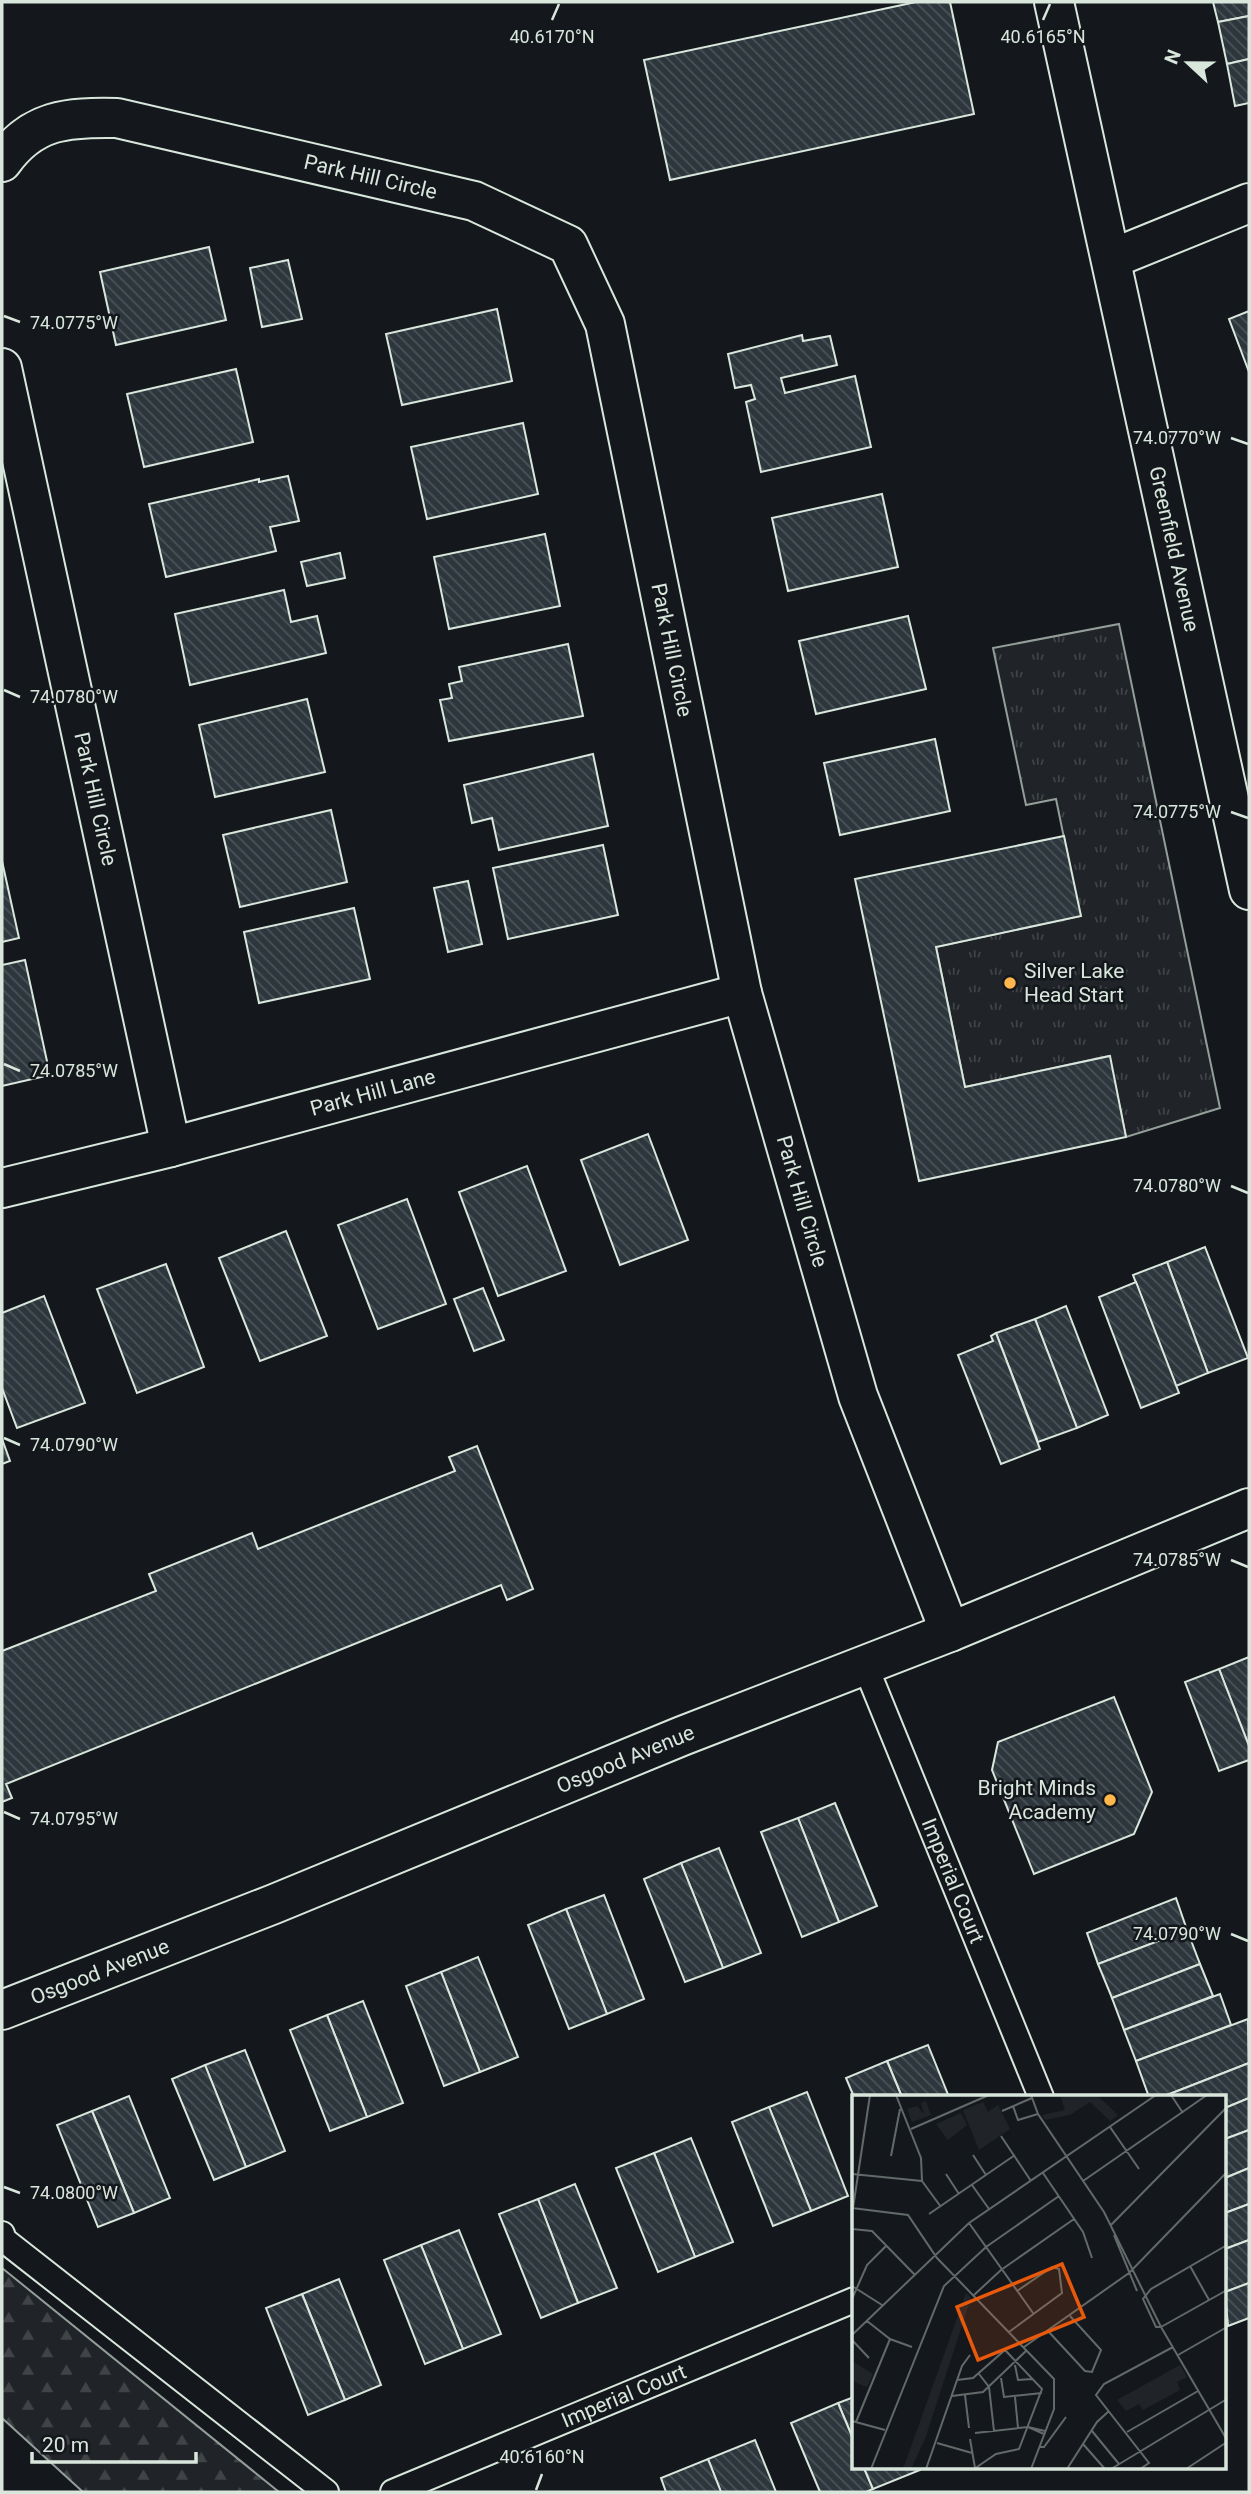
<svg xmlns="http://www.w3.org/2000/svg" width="1251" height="2494" viewBox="0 0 1251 2494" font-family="Roboto,sans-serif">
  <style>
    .grass { fill: url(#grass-tufts); stroke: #939e99; stroke-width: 2 }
    .forest { fill: url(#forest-firs); stroke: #939e99; stroke-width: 2 }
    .building { fill: url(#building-back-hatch); stroke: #d8e6dc; stroke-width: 2 }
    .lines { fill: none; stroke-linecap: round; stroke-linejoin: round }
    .service-casing { stroke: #d8e6dc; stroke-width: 28 }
    .minor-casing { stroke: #d8e6dc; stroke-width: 42 }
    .tertiary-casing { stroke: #d8e6dc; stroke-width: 42 }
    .service { stroke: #14181c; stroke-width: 24 }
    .minor { stroke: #14181c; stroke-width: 38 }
    .tertiary { stroke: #14181c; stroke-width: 38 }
    .ticks { fill: none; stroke: #d8e6dc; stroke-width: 2.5 }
    .poi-dot { fill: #ffb74d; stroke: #14181c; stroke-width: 2.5 }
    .labels { text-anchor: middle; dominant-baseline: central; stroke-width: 5; stroke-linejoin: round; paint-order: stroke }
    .street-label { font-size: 21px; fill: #d8e6dc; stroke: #14181c }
    .poi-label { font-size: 21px; fill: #d8e6dc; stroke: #14181c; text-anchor: start }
    .inset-road { fill: none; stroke: #626a69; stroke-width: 2 }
    .view { fill: #e8590c; fill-opacity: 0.15; stroke: #e8590c; stroke-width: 3.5 }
    .inset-edge { fill: none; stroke: #d8e6dc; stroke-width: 3.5 }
    .ticks-label { font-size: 18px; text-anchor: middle; fill: #d8e6dc; stroke: #14181c; stroke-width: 5; stroke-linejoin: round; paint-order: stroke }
  </style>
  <defs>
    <pattern id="grass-tufts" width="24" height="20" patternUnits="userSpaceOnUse" patternTransform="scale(1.75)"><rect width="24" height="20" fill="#202428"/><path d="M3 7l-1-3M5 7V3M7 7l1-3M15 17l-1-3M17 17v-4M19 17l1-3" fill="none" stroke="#404447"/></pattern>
    <pattern id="forest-firs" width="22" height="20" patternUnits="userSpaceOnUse" patternTransform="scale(1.75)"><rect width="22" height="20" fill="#202428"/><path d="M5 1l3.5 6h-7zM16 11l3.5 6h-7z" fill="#404447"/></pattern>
    <pattern id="building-back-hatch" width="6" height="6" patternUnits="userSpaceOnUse" patternTransform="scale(1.75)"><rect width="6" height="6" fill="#2c363c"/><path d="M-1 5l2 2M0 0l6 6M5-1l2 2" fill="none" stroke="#4a5358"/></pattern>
  </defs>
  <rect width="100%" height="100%" fill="#14181c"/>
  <path class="grass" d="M1119,624L1220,1108L1126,1137L1109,1056L965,1087L936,947L1080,916L1056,799L1026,805L993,648Z"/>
  <path class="forest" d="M2,2268L279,2492H83L2,2418Z"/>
  <g class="building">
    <path d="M916,2H950L974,114L670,180L644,60Z"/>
    <path d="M1213,2H1249V16L1218,22Z"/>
    <path d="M1249,16V59L1227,64L1218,22Z"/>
    <path d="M1249,59V103L1235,106L1227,64Z"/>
    <path d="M209,247L226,320L116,345L100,272Z"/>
    <path d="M288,260L302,319L262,327L250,268Z"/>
    <path d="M497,309L512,381L402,405L386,334Z"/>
    <path d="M1249,311V372L1229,319Z"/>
    <path d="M802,335L803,341L830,336L837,365L781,378L785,393L855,376L871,447L761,472L746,402L755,399L751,385L735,388L728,354Z"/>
    <path d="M236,369L253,442L144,467L127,394Z"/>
    <path d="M523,423L538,494L427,519L411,447Z"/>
    <path d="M288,476L299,521L270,527L276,551L166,577L149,504L259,479V482Z"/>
    <path d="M882,494L898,567L788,591L772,518Z"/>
    <path d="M545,534L560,606L449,629L434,557Z"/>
    <path d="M340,553L345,578L307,586L301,562Z"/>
    <path d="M284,590L291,622L317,616L326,653L190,685L175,614Z"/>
    <path d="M908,616L926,689L816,714L799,641Z"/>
    <path d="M568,644L583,716L449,741L440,700L452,698L449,684L462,681L459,667Z"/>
    <path d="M307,699L325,772L215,797L199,725Z"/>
    <path d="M935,739L950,811L840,835L824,763Z"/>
    <path d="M593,754L608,826L499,850L492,818L472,823L464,785Z"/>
    <path d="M331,810L347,882L240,907L223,835Z"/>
    <path d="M1064,836L1081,916L936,947L965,1087L1110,1056L1126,1137L919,1181L855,879Z"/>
    <path d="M603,845L618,915L508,939L493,868Z"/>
    <path d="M2,861L19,938L2,942Z"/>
    <path d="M468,881L482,944L448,952L434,888Z"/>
    <path d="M354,908L370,979L259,1003L244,932Z"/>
    <path d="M25,960L50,1075L2,1086V965Z"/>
    <path d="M648,1134L688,1240L620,1265L581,1160Z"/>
    <path d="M527,1166L566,1271L498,1296L459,1192Z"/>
    <path d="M407,1199L446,1304L378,1329L338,1225Z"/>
    <path d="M286,1231L327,1336L260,1361L219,1258Z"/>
    <path d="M1205,1247L1248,1358L1208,1373L1167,1262Z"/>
    <path d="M1167,1262L1208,1373L1176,1386L1133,1275Z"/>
    <path d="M166,1264L204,1367L137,1393L97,1289Z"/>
    <path d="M1136,1282L1179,1393L1141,1408L1099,1297Z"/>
    <path d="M483,1288L504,1340L474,1351L454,1299Z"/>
    <path d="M44,1296L85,1403L17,1428L2,1388V1313Z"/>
    <path d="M1066,1306L1108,1415L1077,1428L1035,1319Z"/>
    <path d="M1035,1319L1077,1428L1038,1442L996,1333Z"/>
    <path d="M996,1333L1040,1449L1001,1464L958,1355L993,1341L991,1336Z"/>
    <path d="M2,1439L10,1461L2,1464Z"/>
    <path d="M477,1446L533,1589L507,1600L501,1585L6,1784L12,1798L2,1802V1651L156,1591L149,1574L252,1533L258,1549L455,1471L449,1457Z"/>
    <path d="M1249,1657V1746L1219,1669Z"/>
    <path d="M1219,1669L1249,1746V1760L1219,1771L1185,1682Z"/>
    <path d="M1114,1697L1152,1792L1134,1834L1034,1874L992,1770L998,1742Z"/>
    <path d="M835,1803L877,1906L839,1922L798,1818Z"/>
    <path d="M798,1818L839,1922L802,1937L761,1832Z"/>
    <path d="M719,1848L761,1953L723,1968L681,1863Z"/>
    <path d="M681,1863L723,1968L685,1982L644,1879Z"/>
    <path d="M604,1895L644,1999L607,2014L566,1909Z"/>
    <path d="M1176,1898L1187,1930L1098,1964L1087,1933Z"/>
    <path d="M566,1909L607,2014L569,2029L528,1925Z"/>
    <path d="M1187,1930L1200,1964L1112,1998L1098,1964Z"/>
    <path d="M478,1957L518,2057L480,2072L441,1972Z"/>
    <path d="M1200,1964L1213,1996L1124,2030L1112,1998Z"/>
    <path d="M441,1972L480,2072L444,2086L406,1986Z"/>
    <path d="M1220,1994L1231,2025L1136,2061L1124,2030Z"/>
    <path d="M363,2001L403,2103L367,2117L327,2015Z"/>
    <path d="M327,2015L367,2117L330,2131L290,2030Z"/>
    <path d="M1248,2019L1249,2063L1162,2097H1149L1136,2061Z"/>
    <path d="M928,2045L949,2097H902L887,2061Z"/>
    <path d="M245,2050L285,2151L246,2167L205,2065Z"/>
    <path d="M887,2061L902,2097H854L846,2078Z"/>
    <path d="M1249,2063V2098L1225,2108V2097H1162Z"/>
    <path d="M205,2065L246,2167L214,2180L172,2079Z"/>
    <path d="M807,2092L848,2196L811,2211L769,2107Z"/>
    <path d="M129,2096L170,2198L134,2213L92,2111Z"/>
    <path d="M1249,2098V2130L1225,2139V2108Z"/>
    <path d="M769,2107L811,2211L773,2226L732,2122Z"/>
    <path d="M92,2111L134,2213L98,2227L57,2125Z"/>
    <path d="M1249,2130V2168L1225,2178V2139Z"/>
    <path d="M691,2138L733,2242L695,2257L654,2153Z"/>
    <path d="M654,2153L695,2257L658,2272L616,2168Z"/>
    <path d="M1249,2168V2204L1225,2213V2178Z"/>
    <path d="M575,2184L617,2288L578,2303L538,2199Z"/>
    <path d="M538,2199L578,2303L541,2318L499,2214Z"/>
    <path d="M1249,2204V2240L1225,2249V2213Z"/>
    <path d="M459,2230L501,2334L463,2349L421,2245Z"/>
    <path d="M1249,2240V2283L1225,2292V2249Z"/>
    <path d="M421,2245L463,2349L425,2364L384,2260Z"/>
    <path d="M339,2279L381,2385L345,2400L302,2294Z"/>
    <path d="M1249,2283V2318L1228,2326L1225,2292Z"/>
    <path d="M302,2294L345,2400L308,2415L266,2308Z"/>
    <path d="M854,2397V2441L838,2403Z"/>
    <path d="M838,2403L854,2441V2468H864L873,2489L866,2492H820L791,2423Z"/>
    <path d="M755,2440L776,2492H721L708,2459Z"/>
    <path d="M708,2459L721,2492H666L661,2478Z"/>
    <path d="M864,2468H919L920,2470L873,2489Z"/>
  </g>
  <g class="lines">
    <defs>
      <g id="service">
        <path id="s1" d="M865,1665L1041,2097"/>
        <path d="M2,2234L4,2240L326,2492"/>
        <path id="s2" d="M393,2492L854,2300"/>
      </g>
      <g id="minor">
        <path id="s3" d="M1054,2L1249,890"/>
        <path id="s4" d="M2,162C32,119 68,117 117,118L474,201L568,245L605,324L742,993L858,1396L950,1632"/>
        <path d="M1111,259L1249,203"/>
        <path id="s5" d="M2,368L171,1147"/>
        <path id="s6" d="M2,1188L171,1147L742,993"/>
      </g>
      <g id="tertiary">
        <path id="s7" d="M2,2010L274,1904L682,1736L950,1632L1249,1508"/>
      </g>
    </defs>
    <use href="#service" class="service-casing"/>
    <use href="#minor" class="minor-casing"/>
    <use href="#tertiary" class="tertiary-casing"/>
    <use href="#service" class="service"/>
    <use href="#minor" class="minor"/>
    <use href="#tertiary" class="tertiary"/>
  </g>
  <path class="ticks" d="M552,20L559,4M1043,20L1050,4M4,316L20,322M1231,438L1248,444M4,690L20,697M1231,812L1248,818M4,1064L20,1071M1231,1186L1248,1193M4,1438L20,1445M1231,1560L1248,1567M4,1812L20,1819M1231,1934L1248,1941M4,2187L20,2193M536,2490L542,2474"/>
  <g class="poi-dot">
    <circle cx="1010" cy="983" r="7"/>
    <circle cx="1110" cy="1800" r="7"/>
  </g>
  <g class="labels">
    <g class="street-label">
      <text stroke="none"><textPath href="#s4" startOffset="390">Park Hill Circle</textPath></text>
      <text stroke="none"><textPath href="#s3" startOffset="560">Greenfield Avenue</textPath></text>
      <text stroke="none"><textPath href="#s4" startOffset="1020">Park Hill Circle</textPath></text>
      <text stroke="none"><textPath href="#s5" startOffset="441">Park Hill Circle</textPath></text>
      <text stroke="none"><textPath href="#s6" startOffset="383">Park Hill Lane</textPath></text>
      <text stroke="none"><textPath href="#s4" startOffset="1587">Park Hill Circle</textPath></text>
      <text stroke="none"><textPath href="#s7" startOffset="672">Osgood Avenue</textPath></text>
      <text stroke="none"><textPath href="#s1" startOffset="233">Imperial Court</textPath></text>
      <text stroke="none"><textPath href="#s7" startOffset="105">Osgood Avenue</textPath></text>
      <text stroke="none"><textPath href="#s2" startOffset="250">Imperial Court</textPath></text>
    </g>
    <g class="poi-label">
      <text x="1024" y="971">Silver Lake<tspan x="1024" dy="24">Head Start</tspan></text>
      <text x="1096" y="1788" text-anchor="end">Bright Minds<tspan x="1096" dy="24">Academy</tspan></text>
    </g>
  </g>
  <g transform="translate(852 2095)">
    <rect width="374" height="374" fill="#14181c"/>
    <path d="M74,6L79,20L60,27L55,14L65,11L72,19L69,8ZM109,18L115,30L96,45L84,29ZM0,266L21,279L15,292L0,286ZM328,270L335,282L325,287L328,295L291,315L287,309L274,316L265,305Z" fill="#202428"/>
    <path d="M208,0L247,2L266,20L258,26L238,7L218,20L193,25L190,20L213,15ZM131,7L136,17L146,10L158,34L127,55L111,15ZM114,198L119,203L73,344L59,374H51Z" fill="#202428"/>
    <path class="inset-road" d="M44,0L69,63L70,86M179,0L186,19L252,117L309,232L375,345M319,0L331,18M161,11L166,25L186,19M150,16L180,3M258,32L287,74M59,34L137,0M149,41L179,86M121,60L134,80M39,61L48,14M191,78L231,137L240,163M0,79L70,86M94,79L107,99M70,86L89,112M231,86L355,0M120,90L137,114M0,113L56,120L85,163L202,284V314L179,374M1,113L18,0M77,119L163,60M117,128L181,218M258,131L375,12M0,134L20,136L63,180M262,140L285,196M375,156V182M338,171L357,205M0,191L30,210M122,200L149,175L222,124M0,204L15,170L34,151M15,226L38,244L60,252M309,232H304L291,204L299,194L375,150M309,232L375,195M196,236L233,276L240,277L249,255L218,221M157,237L210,198L207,174L200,172L165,196M0,240L117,128L304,0M0,245L17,263M172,252L277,178L375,77M326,260L375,232M163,270L166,285L180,284M127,279L137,292L142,336M149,283L152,302L190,298M105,285L121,283L153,255L190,294L167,354L144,359L122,374M113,300L117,333M100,301L131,297L175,255M163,302L166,333M0,326L33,335M4,327L38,244M240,336L267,369M275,337L346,296M123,338L176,332M192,339L176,332L193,336M118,344L123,373M85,348L120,358M231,349L253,374M187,352H192L214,322M19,374L92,191L134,152L207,101M74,374L110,271L118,260M215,374L245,327L257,316M259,374L375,304M288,374L297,368L244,300L252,289L321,252M334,374L375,347"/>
    <path class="view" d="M210,169L232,222L126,265L105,212Z"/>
    <rect width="374" height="374" class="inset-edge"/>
  </g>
  <g class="ticks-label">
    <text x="552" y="43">40.6170°N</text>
    <text x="1043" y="43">40.6165°N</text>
    <text x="74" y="329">74.0775°W</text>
    <text x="1177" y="444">74.0770°W</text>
    <text x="74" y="703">74.0780°W</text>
    <text x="1177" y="818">74.0775°W</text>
    <text x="74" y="1077">74.0785°W</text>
    <text x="1177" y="1192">74.0780°W</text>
    <text x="74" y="1451">74.0790°W</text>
    <text x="1177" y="1566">74.0785°W</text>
    <text x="74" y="1825">74.0795°W</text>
    <text x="1177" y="1940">74.0790°W</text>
    <text x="74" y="2199">74.0800°W</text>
    <text x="542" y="2463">40.6160°N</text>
  </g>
  <rect width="1251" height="2494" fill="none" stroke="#d8e6dc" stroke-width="7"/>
  <g transform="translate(1188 63) rotate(292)" stroke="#14181c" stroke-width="5" paint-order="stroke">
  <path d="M0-5L12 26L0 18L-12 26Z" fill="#d8e6dc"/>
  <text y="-10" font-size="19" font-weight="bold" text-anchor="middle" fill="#d8e6dc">N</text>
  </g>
  <path d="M32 2452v10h164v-10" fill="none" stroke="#d8e6dc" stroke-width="3.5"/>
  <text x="42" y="2452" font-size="21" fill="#d8e6dc" stroke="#14181c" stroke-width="5" paint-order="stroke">20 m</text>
</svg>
